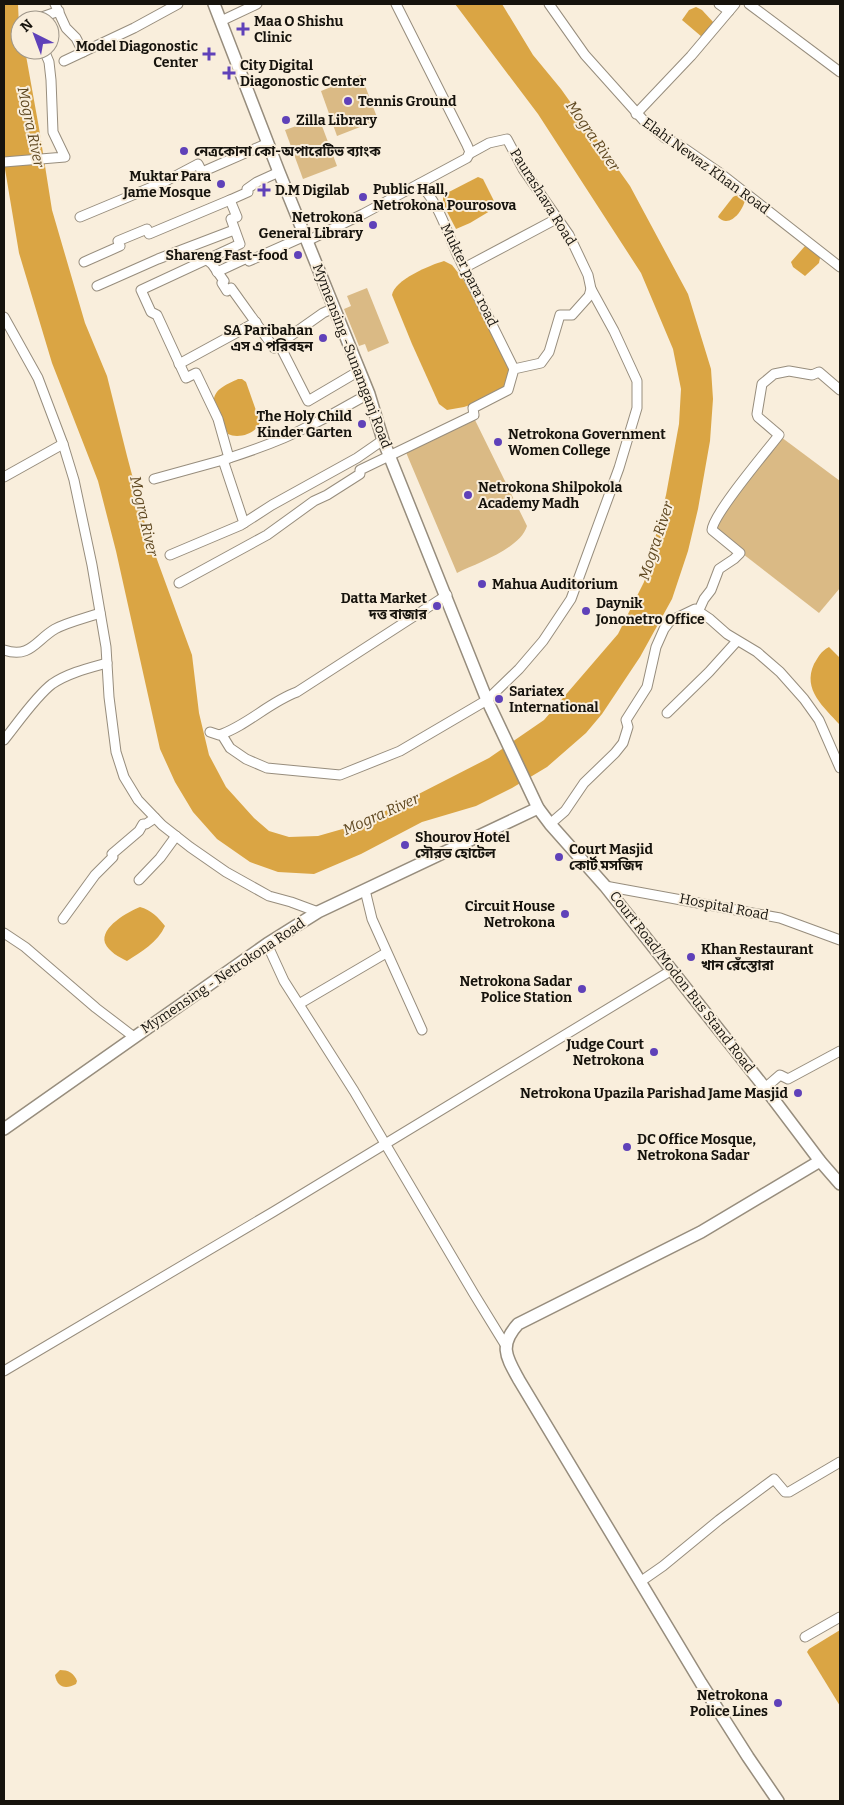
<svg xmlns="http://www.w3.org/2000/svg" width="844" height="1805" viewBox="0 0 844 1805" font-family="Bitter,'Noto Sans Bengali',serif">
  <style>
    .green { fill: #daba85 }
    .water { fill: #daa544 }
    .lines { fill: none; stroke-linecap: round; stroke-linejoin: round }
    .minor-casing { stroke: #978d7d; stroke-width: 11 }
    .major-casing { stroke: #978d7d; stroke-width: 14 }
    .minor { stroke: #fff; stroke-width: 9 }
    .major { stroke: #fff; stroke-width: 11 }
    .poi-dot { fill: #5f41b9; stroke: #f9eedc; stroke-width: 2 }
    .labels { text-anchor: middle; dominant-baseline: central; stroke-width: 4; stroke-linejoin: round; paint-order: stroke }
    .poi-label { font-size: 14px; font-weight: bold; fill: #16130d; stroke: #f9eedc; text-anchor: start }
    .street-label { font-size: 14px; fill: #16130d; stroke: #f9eedc }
    .water-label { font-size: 15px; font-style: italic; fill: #5f4821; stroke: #f9eedc }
  </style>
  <rect width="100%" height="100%" fill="#f9eedc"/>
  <g class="green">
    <path d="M361,75L378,120L337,136L321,91Z"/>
    <path d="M319,118L337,166L303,179L285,130Z"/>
    <path d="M367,288L389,343L368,352L365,344L359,346L344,309L351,306L347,296Z"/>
    <path d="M474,418L527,526C520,549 477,563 457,573L405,450Z"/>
    <path d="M781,437L840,481V588L819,613L721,537L715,523Z"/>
  </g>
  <g class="water">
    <path d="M4,4H18L20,50H25L39,128L52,210L85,323L107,376L127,456L148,535L192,655L199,713L209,755L226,787L254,818L269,831L289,837L318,836L360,824L489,758L544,720L618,634L644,582L666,495L679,424L681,389L673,349L641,273L538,114L455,4H502L533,55L561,89L630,186L688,294L711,369L713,399L710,441L698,509L688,551L672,599L640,657L602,714L586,733L547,767L512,788L476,806L422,822L361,854L314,874L278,872L250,862L217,839L193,812L175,782L160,749L116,551L98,481L52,363L19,253L4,163Z"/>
    <path d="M696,7L702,10L714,23L702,37L682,20L689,10Z"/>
    <path d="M478,177L483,179L495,203V208L470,223L456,229L443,204V195Z"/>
    <path d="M739,194L745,200C743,211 729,229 718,217L719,215L733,197Z"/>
    <path d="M805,246L819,256L820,258L819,263L805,276L793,267L791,262Z"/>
    <path d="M444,261L452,265L463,279L505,358L510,373L505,387L488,399L464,407L447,410L439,404L412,344L392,295C394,280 430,265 444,261Z"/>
    <path d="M238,379H242L246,382L260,422C256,434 238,439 228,434L214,402C213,389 228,384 238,379Z"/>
    <path d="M829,647L840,658V725C824,707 802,690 814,664C819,656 820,652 829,647Z"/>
    <path d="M140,907C151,910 158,917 165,926C158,942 141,952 127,961C119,957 109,952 105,943C100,927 128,912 140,907Z"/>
    <path d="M840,1630V1706L807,1652L809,1649Z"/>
    <path d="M60,1670C68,1670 74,1673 77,1681L76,1684C65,1690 57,1687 55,1675Z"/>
  </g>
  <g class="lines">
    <defs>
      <g id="minor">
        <path d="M55,4L66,28L76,38L83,52"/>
        <path d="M549,4L585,55L645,122L665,138L678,144L720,173L840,267"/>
        <path d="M719,4L729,11"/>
        <path d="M749,4L840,72"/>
        <path d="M41,20L42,17L59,11"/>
        <path d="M221,21L257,4"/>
        <path d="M64,61L134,28L178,4"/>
        <path d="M636,114L691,56L735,4"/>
        <path d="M4,162L65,157L53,132L51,80L49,62L44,50"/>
        <path d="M279,172L257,182L247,189L248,192L230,200L237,217L231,219L240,244L141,290L151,312L157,315L186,378L196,373L218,419L229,458C257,449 285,439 311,425C331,416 349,404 369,394"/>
        <path d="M419,184C440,203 447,234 459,258C477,295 496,332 514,369"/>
        <path d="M80,217L164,182L198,164L202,172L268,143"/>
        <path d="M307,241L363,214L467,158L470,152L467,145L396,4"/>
        <path d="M206,259L212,264L224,281L222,283L227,291L231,288L274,348L279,344L308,401L359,371"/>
        <path d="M84,262L120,246L118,241L147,229L149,234L230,200"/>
        <path d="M464,268L558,218"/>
        <path d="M217,272L247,258L249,261L305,236"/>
        <path d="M97,286L158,259L234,230"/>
        <path d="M4,317L38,378L63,444L74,480L92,565L106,647L109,697L116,752L124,777L138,800L162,825L190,847L226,872L269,896L291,902L318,912"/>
        <path d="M279,344L323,313L334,308"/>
        <path d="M179,364L256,322"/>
        <path d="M229,458L223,460L244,523"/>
        <path d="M4,477L63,444"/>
        <path d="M154,479L223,460"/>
        <path d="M170,555L241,525L272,505L357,458L383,440"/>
        <path d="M179,583L267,535L314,501L327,495L360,474V470L474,415L473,408L508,390L514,369L541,363L549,352L560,315H572L589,296L591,289L588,275L569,235L523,169L507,139L489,143L469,154"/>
        <path d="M699,610L704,599L711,590L719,569L734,559L740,553L712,530C713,514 766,452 779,435L758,417L757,414L762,384L774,374L789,371L812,375L819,372L840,390"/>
        <path d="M4,650C30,659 36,640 55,629C68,622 86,618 100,613"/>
        <path d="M667,713L709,672L737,641"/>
        <path d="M210,732L219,735C247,726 269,702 297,692L447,595"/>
        <path d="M222,735L230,748L246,759L267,768L340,775L400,751L487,700L519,669L543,641L571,599L619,468L637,408V381L614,331L591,289"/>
        <path d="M4,740C17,724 36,696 52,684C68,673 89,668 107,663"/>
        <path d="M550,824L565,811L584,783L615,753L623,743L628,727L626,720L647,687L656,647L664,629L670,621L695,609L710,619L727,634L757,652L780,672L804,699L819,720L840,768"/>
        <path d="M139,880L160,858L176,836"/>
        <path d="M605,886L780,918L840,940"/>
        <path d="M365,890L372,919L422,1030"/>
        <path d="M63,919L95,875L113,857L112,854L139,831L143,824H146L155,818"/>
        <path d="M4,933L25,947L96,1008L134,1037"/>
        <path d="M267,944L284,981L354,1091L474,1294L506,1346"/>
        <path d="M299,1004L386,953"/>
        <path d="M765,1088L780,1075L788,1079L840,1051"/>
        <path d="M4,1371L273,1212L672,970"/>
        <path d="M640,1582L663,1566L719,1520L774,1479L785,1492H789L840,1462"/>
        <path d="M805,1637L840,1617"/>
      </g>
      <g id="major">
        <path d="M214,4L279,172L369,394L383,440L487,700L538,808L550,824L605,886L765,1088L820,1161L840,1184"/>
        <path d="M4,1129L267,944L318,912L538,808"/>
        <path d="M778,1801L748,1757L701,1683L519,1380C507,1358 498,1346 518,1324L701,1232L820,1161"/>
      </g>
    </defs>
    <use href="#minor" class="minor-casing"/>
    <use href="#major" class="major-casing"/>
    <use href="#minor" class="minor"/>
    <use href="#major" class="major"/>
  </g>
  <g class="poi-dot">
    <path d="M240.5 21.5h5v5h5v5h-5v5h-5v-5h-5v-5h5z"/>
    <path d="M206.5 46.5h5v5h5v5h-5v5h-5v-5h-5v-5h5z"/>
    <path d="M226.5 65.5h5v5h5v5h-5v5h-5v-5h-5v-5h5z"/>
    <circle cx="348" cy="101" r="5"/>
    <circle cx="286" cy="120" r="5"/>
    <circle cx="184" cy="151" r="5"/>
    <circle cx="221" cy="184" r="5"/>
    <path d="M261.5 182.5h5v5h5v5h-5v5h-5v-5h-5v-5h5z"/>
    <circle cx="363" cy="197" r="5"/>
    <circle cx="373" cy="225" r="5"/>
    <circle cx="298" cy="255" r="5"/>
    <circle cx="323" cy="338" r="5"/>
    <circle cx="362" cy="424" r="5"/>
    <circle cx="498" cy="442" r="5"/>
    <circle cx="468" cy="495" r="5"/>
    <circle cx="482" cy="584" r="5"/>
    <circle cx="437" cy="606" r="5"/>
    <circle cx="586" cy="611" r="5"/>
    <circle cx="499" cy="699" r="5"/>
    <circle cx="405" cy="845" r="5"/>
    <circle cx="559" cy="857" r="5"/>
    <circle cx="565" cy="914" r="5"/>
    <circle cx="691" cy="957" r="5"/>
    <circle cx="582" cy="989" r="5"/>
    <circle cx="654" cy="1052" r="5"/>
    <circle cx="798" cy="1093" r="5"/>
    <circle cx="627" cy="1147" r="5"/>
    <circle cx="778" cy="1703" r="5"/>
  </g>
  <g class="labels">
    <g class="poi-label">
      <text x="254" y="21">Maa O Shishu<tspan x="254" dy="16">Clinic</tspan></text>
      <text x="198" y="46" text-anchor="end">Model Diagonostic<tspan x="198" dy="16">Center</tspan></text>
      <text x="240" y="65">City Digital<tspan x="240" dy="16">Diagonostic Center</tspan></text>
      <text x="358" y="101">Tennis Ground</text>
      <text x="296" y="120">Zilla Library</text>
      <text x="194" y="151">নেত্রকোনা কো-অপারেটিভ ব্যাংক</text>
      <text x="211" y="176" text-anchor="end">Muktar Para<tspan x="211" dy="16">Jame Mosque</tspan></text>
      <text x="373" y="189">Public Hall,<tspan x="373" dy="16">Netrokona Pourosova</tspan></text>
      <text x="275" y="190">D.M Digilab</text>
      <text x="363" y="217" text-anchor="end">Netrokona<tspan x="363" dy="16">General Library</tspan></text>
      <text x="288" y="255" text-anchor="end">Shareng Fast-food</text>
      <text x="313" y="330" text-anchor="end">SA Paribahan<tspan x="313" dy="16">এস এ পরিবহন</tspan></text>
      <text x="352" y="416" text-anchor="end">The Holy Child<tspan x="352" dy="16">Kinder Garten</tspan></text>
      <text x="508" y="434">Netrokona Government<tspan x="508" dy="16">Women College</tspan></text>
      <text x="478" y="487">Netrokona Shilpokola<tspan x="478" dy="16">Academy Madh</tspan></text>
      <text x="492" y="584">Mahua Auditorium</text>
      <text x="427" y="598" text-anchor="end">Datta Market<tspan x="427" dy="16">দত্ত বাজার</tspan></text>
      <text x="596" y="603">Daynik<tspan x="596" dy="16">Jononetro Office</tspan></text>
      <text x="509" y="691">Sariatex<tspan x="509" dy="16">International</tspan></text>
      <text x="415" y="837">Shourov Hotel<tspan x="415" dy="16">সৌরভ হোটেল</tspan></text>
      <text x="569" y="849">Court Masjid<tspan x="569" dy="16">কোর্ট মসজিদ</tspan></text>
      <text x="555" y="906" text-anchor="end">Circuit House<tspan x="555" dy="16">Netrokona</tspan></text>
      <text x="701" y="949">Khan Restaurant<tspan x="701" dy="16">খান রেঁস্তোরা</tspan></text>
      <text x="572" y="981" text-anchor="end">Netrokona Sadar<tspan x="572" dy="16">Police Station</tspan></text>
      <text x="644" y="1044" text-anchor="end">Judge Court<tspan x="644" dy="16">Netrokona</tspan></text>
      <text x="788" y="1093" text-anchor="end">Netrokona Upazila Parishad Jame Masjid</text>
      <text x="637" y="1139">DC Office Mosque,<tspan x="637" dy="16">Netrokona Sadar</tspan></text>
      <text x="768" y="1695" text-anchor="end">Netrokona<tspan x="768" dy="16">Police Lines</tspan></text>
    </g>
    <g class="street-label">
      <text transform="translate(706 166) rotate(36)">Elahi Newaz Khan Road</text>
      <text transform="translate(543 197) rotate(58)">Paurashava Road</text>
      <text transform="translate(469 275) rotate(64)">Mukter para road</text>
      <text transform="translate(352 356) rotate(69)">Mymensing -Sunamganj Road</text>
      <text transform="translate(724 907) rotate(11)">Hospital Road</text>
      <text transform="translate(223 976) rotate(-34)">Mymensing - Netrokona Road</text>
      <text transform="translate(682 982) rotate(52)">Court Road/Modon Bus Stand Road</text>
    </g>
    <g class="water-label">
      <text transform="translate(31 127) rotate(78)">Mogra River</text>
      <text transform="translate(593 136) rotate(55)">Mogra River</text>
      <text transform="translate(144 516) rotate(77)">Mogra River</text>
      <text transform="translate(656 541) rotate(-72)">Mogra River</text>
      <text transform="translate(381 814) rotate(-24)">Mogra River</text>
    </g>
  </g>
  <rect width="844" height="1805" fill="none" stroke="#16130d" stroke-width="10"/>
  <g transform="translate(35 35) rotate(318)"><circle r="24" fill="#f9eedc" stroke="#9e9689"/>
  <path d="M0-4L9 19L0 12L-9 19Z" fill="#5f41b9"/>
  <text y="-8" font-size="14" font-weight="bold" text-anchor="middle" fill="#16130d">N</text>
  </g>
</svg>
